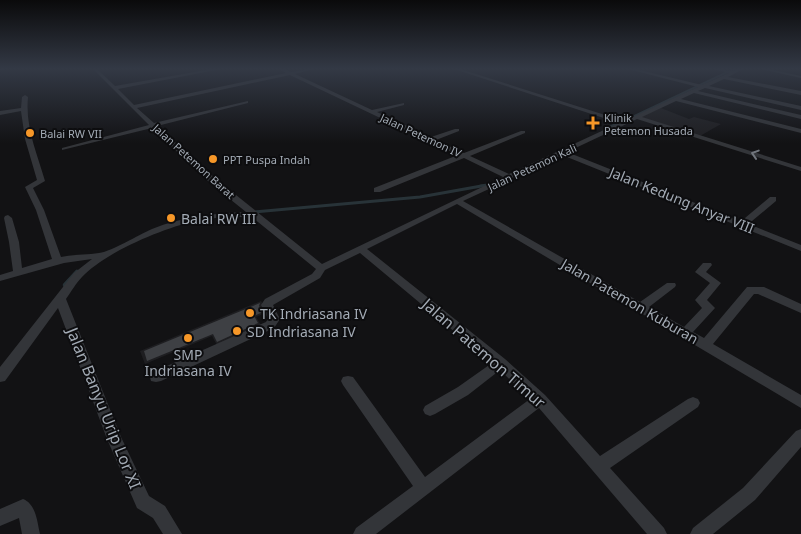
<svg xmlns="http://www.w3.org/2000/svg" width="801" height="534" viewBox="0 0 801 534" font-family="'Noto Sans',sans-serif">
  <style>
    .built { fill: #1e1e21 }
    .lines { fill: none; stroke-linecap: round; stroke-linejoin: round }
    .stream-far3 { stroke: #283338; stroke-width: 2 }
    .stream-far2 { stroke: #283338; stroke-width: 2.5 }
    .stream-far1 { stroke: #283338; stroke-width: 3 }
    .stream { stroke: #283338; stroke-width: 4.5 }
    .building { fill: #3e4044 }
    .minor { fill: #333539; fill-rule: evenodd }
    .oneway { stroke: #71767d }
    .poi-dot { fill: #f69728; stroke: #0d0d0f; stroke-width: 2 }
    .labels { text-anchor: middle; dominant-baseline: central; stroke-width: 4; stroke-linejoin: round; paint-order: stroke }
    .far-poi-label { font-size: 11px; fill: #a3abb5; stroke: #0d0d0f; text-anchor: start }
    .far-street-label { font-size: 11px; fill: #a3abb5; stroke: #0d0d0f }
    .street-label { font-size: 14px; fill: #a3abb5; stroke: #0d0d0f }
    .poi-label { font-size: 14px; fill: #a3abb5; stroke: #0d0d0f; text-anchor: start }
    .near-street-label { font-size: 16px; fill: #a3abb5; stroke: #0d0d0f }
  </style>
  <rect width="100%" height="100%" fill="#121214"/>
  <g class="built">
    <path d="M661,108L689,119L694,117L721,124L700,136L640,117Z"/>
    <path d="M261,301L268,312L256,317L262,327L218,347L212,336L145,364L140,351Z"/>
  </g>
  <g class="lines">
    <path class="stream-far3" d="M626,120L736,68"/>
    <g class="stream-far2">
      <path d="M604,130L629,118"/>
      <path d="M480,186L487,185"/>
    </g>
    <path class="stream-far1" d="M253,212L420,197L487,185"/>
    <path class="stream" d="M65,285L77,272"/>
  </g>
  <path class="building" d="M260,303L259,306L263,312L254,316L258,323L217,342L213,334L147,361L144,351Z"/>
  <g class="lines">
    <g class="minor">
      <path d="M0,68H12L0,70Z"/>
      <path d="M92,68H96L115,86L217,68H226L118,89L134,105L286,73L277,68H282L291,72L317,68L295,74L372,110L404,103V105L377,112L431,137L455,129H459V131L436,140L464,153L521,131H525V133L470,156L509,174L619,123L451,68H457L624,121L698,87L624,68H631L702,85L729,73L710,68L733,71L740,68H745L728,77L801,91V95L724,79L709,86L801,106V110L705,88L698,91L801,115V119L694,93L681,99L801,129V133L676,101L642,117L801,167V171L637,119L567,152L743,222L745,218L770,197H776V201L752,221L751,225L801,245V251L562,155L463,201L640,302L667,283H675L676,285L675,287L649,307L684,327L702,308L695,300L710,283L695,272L703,263H711L712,265L706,272L721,283L707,300L715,308L693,332L704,338L747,287H764L801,304V313L758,294H754L713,344L801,395V408L457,204L367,249L505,359L545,395L600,456L688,399L693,397L698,399L700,403L698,407L610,468L664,528L667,534H647L539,408L376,534H353L356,528L413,486L343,385L341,381L343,377L348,376L353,377L425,477L530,399L500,370L468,395L435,414L430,416L425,414L423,410L425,406L458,387L492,363L360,253L325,270L320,278L273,305L280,319L274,328L161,381L156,382L151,381L150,377L151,373L266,322L268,319L261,305L265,299L312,274L316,269L252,217C233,217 213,217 195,221C161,229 106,252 82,277C76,283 71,292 66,299L121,437L149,496L165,506L182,534H163L153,518L137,508L107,439L58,308L5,381L0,382V367L74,273L92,259L64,263L0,281V275L13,271L9,242L4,218L5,216L8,215L12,218L19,242L22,268L52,259L36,210L25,187L37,180L25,139L21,111L0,115V111L21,108L22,97L25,95L28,97C25,127 37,153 45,181L33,188L44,210L61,257C74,254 87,255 99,253C113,251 138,235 152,229C182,217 213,213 246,212L210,183L152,128L62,150V148L149,125ZM290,75L458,155L374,188V192H380L464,158L503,177L322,264L216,179L157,126L248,103V101L154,123L137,108Z"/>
      <path d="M421,68H427L422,70L420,69Z"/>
      <path d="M756,68H764L801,76V78Z"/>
      <path d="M801,429V447L755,500L713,534H690L693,528L743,488L796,431Z"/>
      <path d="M23,499C36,504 37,521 40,534H22L19,518L0,526V509Z"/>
    </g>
  </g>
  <defs><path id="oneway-chevron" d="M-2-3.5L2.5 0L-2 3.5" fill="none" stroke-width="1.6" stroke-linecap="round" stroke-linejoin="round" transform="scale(1.25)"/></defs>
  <use class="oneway" href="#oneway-chevron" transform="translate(755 154) rotate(-162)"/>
  <linearGradient id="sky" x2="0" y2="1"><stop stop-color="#0a0a0b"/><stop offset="0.48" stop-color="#333945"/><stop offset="1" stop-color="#333945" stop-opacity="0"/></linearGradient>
  <rect width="801" height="143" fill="url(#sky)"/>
  <g class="poi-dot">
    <path d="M590.5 115.5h5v5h5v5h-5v5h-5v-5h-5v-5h5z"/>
    <circle cx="30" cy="133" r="5"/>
    <circle cx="213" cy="159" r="5"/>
    <circle cx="171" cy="218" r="5"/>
    <circle cx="250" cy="313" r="5"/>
    <circle cx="237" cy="331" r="5"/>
    <circle cx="188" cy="338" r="5"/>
  </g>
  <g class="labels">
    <g class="far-poi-label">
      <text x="604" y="117">Klinik<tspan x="604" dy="13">Petemon Husada</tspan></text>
      <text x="40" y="133">Balai RW VII</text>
      <text x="223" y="159">PPT Puspa Indah</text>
    </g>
    <g class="far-street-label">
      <text transform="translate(421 135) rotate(25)">Jalan Petemon IV</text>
      <text transform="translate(194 161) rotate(42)">Jalan Petemon Barat</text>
      <text transform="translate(532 167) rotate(-25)">Jalan Petemon Kali</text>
    </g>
    <g class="street-label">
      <text transform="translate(682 200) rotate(22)">Jalan Kedung Anyar VIII</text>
      <text transform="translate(630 301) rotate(30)">Jalan Patemon Kuburan</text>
    </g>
    <g class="poi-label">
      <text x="181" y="218">Balai RW III</text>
      <text x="260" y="313">TK Indriasana IV</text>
      <text x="247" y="331">SD Indriasana IV</text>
      <text x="188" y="354" text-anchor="middle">SMP<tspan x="188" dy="16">Indriasana IV</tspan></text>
    </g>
    <g class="near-street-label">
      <text transform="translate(484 353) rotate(41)">Jalan Patemon Timur</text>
      <text transform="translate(104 408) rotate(68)">Jalan Banyu Urip Lor XI</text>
    </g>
  </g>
</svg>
